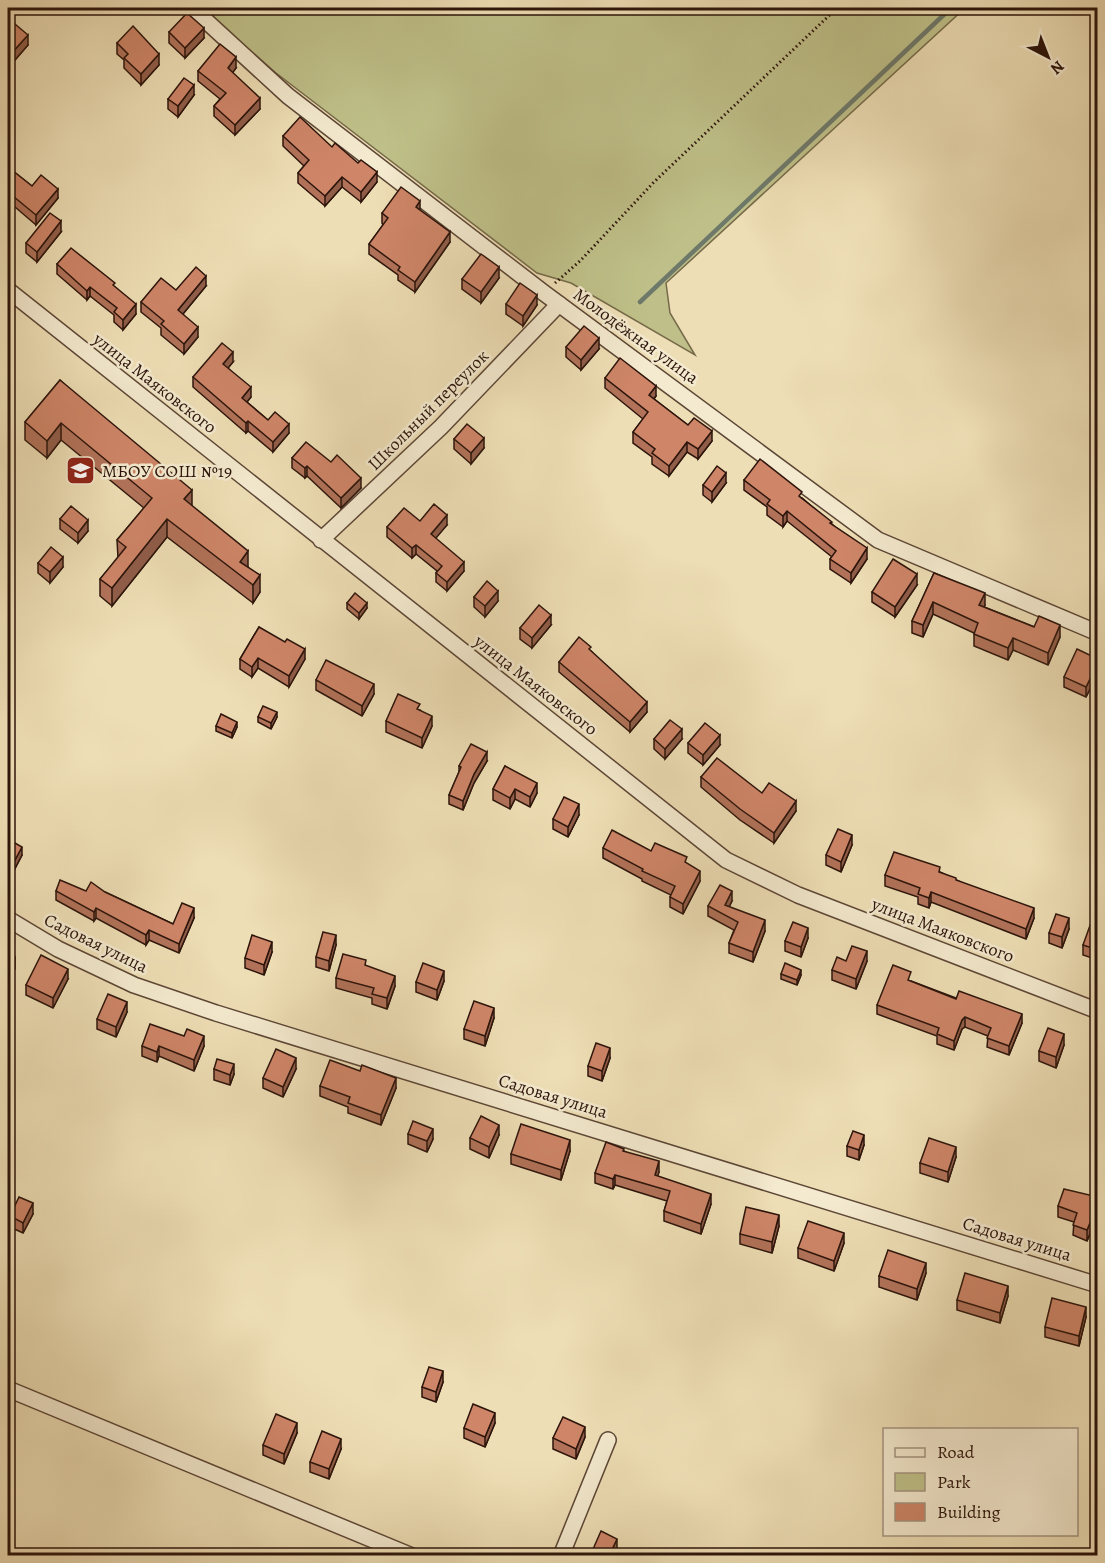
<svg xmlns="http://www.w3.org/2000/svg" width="1105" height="1563" viewBox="0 0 1105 1563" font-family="Alegreya,serif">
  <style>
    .green { fill: #bfc089; stroke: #766a4a; stroke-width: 1.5 }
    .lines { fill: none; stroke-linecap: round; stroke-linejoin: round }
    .stream { stroke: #6e796a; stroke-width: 4.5 }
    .minor-casing { stroke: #5c4636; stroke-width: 18 }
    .path { stroke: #2c140b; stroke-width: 3; stroke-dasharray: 1.5 3; stroke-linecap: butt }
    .minor { stroke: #f4eacf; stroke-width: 15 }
    .wall { fill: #b17259; stroke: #2c140b; stroke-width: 1.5 }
    .shaded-wall { fill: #905d49; stroke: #2c140b; stroke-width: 1.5 }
    .building { fill: #ce8568; stroke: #2c140b; stroke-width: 1.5 }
    .labels { text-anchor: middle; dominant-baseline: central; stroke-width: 5; stroke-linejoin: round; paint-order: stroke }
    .street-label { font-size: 18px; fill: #2c140b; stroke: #f4eacf }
    .poi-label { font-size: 18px; fill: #2c140b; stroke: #f4eacf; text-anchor: start }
  </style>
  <rect width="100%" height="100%" fill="#eedeb5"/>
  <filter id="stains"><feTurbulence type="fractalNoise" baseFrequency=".00333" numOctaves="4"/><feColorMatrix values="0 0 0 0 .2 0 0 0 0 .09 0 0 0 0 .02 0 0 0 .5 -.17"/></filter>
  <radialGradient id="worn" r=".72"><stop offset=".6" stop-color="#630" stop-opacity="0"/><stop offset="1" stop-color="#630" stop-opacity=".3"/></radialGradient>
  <path class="green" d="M201,8H965L666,283L670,313L695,355L571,283L537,273L276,73Z"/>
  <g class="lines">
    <path class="stream" d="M640,302L951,8"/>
    <defs>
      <g id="minor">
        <path d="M192,8L288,96L544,293L878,540L1098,633"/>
        <path d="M8,290L726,860L798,895L1098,1011"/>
        <path d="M321,540L441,427L559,304"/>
        <path d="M8,919L58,949L134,985L216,1013L1098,1285"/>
        <path d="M8,1389L412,1556"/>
        <path d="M561,1556L608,1440"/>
      </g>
    </defs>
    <use href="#minor" class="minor-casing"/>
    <path class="path" d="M555,283L581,260L654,182L837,8"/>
    <use href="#minor" class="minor"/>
  </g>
  <g class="wall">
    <path d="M8,21L28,45L9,67L8,65Z"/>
    <path d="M169,32L204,38L185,58L169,43Z"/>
    <path d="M117,43L159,65L141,85L124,68V60L117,54Z"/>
    <path d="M236,68L232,73L260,109L235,135L214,116V106L220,99L198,81V71Z"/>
    <path d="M194,95L178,117L168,109V99Z"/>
    <path d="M283,136L332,147L377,182L361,202L342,187L325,206L298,183V173L304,166L283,146Z"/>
    <path d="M8,167L32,186L58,198L36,225L8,201Z"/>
    <path d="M420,211L450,242L415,292L398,280V275L369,254V244L383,225L382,223V213Z"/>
    <path d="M61,232L37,262L26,253V243Z"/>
    <path d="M57,264L115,287L136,314L123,330L114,322V315L90,296L87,300L57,274Z"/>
    <path d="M499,278L481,303L462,289V279Z"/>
    <path d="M206,286L183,314L198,337L184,354L161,335V328L141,312V302L176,290Z"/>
    <path d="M506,304L537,305L523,326L506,314Z"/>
    <path d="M566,347L599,349L581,370L566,357Z"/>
    <path d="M233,362L228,368L251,397L247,402L268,420L289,433L273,452L248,431L246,433L193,387V377Z"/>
    <path d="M605,378L656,396L654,399L688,425L712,441L698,459L687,452L669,476L652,464V457L633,443V432L643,419L605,388Z"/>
    <path d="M60,380L192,506L248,567L260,592L253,603L167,537L112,606L100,596V579L118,558L117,540L144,508L61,440L47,458L25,440V422Z"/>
    <path d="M454,439L484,448L471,464L454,449Z"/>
    <path d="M292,458L361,488L341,508L307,476L305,478L292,468Z"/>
    <path d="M744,480L802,498L832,524L867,559L851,583L830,569V559L832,557L787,521L783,527L767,515V507L744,490Z"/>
    <path d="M726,483L712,502L703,495V485Z"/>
    <path d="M60,519L88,531L78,543L60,529Z"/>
    <path d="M420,521L447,525L435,538L464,571L447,591L436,582V573L437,571L416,554L412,558L387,537V527Z"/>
    <path d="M38,563L63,567L50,583L38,573Z"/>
    <path d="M934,573L985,605L984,607L1060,637L1048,665L1013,650L1008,660L974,646V633L933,614L923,637L912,633V621Z"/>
    <path d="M917,585L895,617L872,602V592Z"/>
    <path d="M474,597L498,601L485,617L474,607Z"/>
    <path d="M347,603L367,608L359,619L347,609Z"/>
    <path d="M551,625L532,648L520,639V628Z"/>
    <path d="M259,627L305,659L289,687L258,668L252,677L240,669V659Z"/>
    <path d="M591,651L647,712L630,732L559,672V662Z"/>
    <path d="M1098,659V691L1091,687L1086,697L1064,687V677Z"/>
    <path d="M316,680L374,694L362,716L316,690Z"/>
    <path d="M420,710L432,726L422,748L386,732V721Z"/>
    <path d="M258,717H277L271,729L258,722Z"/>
    <path d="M216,726L237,727L232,738L216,731Z"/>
    <path d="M654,739H682L665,759L654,749Z"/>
    <path d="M688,743L720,745L703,765L688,753Z"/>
    <path d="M487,761L474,783L463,810L449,804V795L459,772V766Z"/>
    <path d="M505,766L537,793L530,807L515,799L510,809L493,800V789Z"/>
    <path d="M701,777L762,793L796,811L774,843L740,820L701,787Z"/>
    <path d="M579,815L568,837L553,829V819Z"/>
    <path d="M8,839L22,855L9,880L8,879Z"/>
    <path d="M852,845L841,872L826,865V855Z"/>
    <path d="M603,848L651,851L687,864L700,881L683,914L670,907V897L671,895L642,881V879L603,858Z"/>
    <path d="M940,872L1034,918L1026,939L931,902L929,908L918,904V897L885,886V875Z"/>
    <path d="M56,891L105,892L173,924L194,918L179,953L149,940L146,945L96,918L94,921L56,900Z"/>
    <path d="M732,901L729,907L765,931L753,962L729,953V943L734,930L708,916V906Z"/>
    <path d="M1098,922V960L1083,955V945Z"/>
    <path d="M1069,929L1062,948L1049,943V933Z"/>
    <path d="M808,938L801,957L785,951V941Z"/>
    <path d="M336,945L329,971L316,967V957Z"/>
    <path d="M272,952L264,975L245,968V958Z"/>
    <path d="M846,961H867L856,989L832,980V970Z"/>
    <path d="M366,966L395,986L387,1009L372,1004V998L336,988V978Z"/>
    <path d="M781,974L801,975L797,985L781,979Z"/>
    <path d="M68,979L53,1008L26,995V985Z"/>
    <path d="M444,981L437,1000L416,992V982Z"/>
    <path d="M911,981L1022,1023L1009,1055L987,1047L988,1036L965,1027L962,1029L954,1050L937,1044V1036L877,1014V1005Z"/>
    <path d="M127,1012L116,1037L97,1029V1019Z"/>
    <path d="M494,1018L485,1046L464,1039V1029Z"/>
    <path d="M1064,1045L1056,1068L1039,1061V1051Z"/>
    <path d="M142,1046H204L194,1071L159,1056L157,1062L142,1056Z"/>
    <path d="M610,1058L602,1081L588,1076V1066Z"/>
    <path d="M214,1069L234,1074L230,1085L214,1080Z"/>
    <path d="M296,1069L283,1097L263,1088V1078Z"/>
    <path d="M320,1086L396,1088L381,1125L348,1113V1107L320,1096Z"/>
    <path d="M408,1134L433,1139L427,1152L408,1144Z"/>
    <path d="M499,1135L489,1158L470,1149V1138Z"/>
    <path d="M864,1145L859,1160L847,1156V1146Z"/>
    <path d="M570,1151L561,1180L511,1164V1154Z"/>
    <path d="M624,1151L659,1172L657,1176L711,1204L701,1234L664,1221V1211L667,1201L615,1185L613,1189L595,1183V1173Z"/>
    <path d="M956,1157L948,1182L920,1173V1163Z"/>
    <path d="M1098,1197V1214L1087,1241L1073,1235L1074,1222L1058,1217V1206Z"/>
    <path d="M33,1214L23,1233L10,1227V1216Z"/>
    <path d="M779,1226L772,1253L740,1244V1234Z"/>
    <path d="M844,1243L834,1271L798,1258V1248Z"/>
    <path d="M926,1273L917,1300L879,1287V1276Z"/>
    <path d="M1008,1296L1000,1323L957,1310V1300Z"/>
    <path d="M1086,1317L1079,1346L1045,1337V1327Z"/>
    <path d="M443,1382L436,1402L422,1397V1387Z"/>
    <path d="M495,1423L485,1447L464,1438V1428Z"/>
    <path d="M297,1433L284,1464L263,1455V1445Z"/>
    <path d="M585,1437L576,1459L553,1449V1438Z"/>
    <path d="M341,1449L329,1479L310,1472V1462Z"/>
  </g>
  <g class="shaded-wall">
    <path d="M204,28V38L185,58V48Z"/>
    <path d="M28,35V45L9,67V56Z"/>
    <path d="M159,54V65L141,85V74Z"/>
    <path d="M236,57V68L228,79V68Z"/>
    <path d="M194,85V95L178,117V106Z"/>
    <path d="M260,98V109L235,135V125Z"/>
    <path d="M377,172V182L361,202V192Z"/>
    <path d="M342,177V187L325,206V196Z"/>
    <path d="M58,189V198L36,225V215Z"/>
    <path d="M420,201V211L416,207Z"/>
    <path d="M61,221V232L37,262V252Z"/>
    <path d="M450,232V242L415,292V282Z"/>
    <path d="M499,267V278L481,303V292Z"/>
    <path d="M206,276V286L178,320V310Z"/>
    <path d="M90,287V296L87,300V291Z"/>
    <path d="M537,295V305L523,326V316Z"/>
    <path d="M136,304V314L123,330V320Z"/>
    <path d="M198,327V337L184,354V344Z"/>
    <path d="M599,338V349L581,370V360Z"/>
    <path d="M233,352V362L223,374V364Z"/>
    <path d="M656,386V396L649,405V395Z"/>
    <path d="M251,387V397L242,408V398Z"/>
    <path d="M248,421V431L246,433V423Z"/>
    <path d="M61,423V440L47,458V441Z"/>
    <path d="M289,424V433L273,452V442Z"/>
    <path d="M712,431V441L698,459V449Z"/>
    <path d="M484,438V448L471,464V453Z"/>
    <path d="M687,442V452L669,476V466Z"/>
    <path d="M307,466V476L305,478V468Z"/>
    <path d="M726,473V483L712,502V492Z"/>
    <path d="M361,478V488L341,508V498Z"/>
    <path d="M192,490V507L184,499Z"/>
    <path d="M787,511V521L783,527V516Z"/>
    <path d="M447,515V525L431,544V534Z"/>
    <path d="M167,519V537L112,606V588Z"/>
    <path d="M88,520V531L78,543V533Z"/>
    <path d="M416,545V554L412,558V548Z"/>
    <path d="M867,548V559L851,583V573Z"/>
    <path d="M248,551V569L240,562Z"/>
    <path d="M63,557V567L50,583V572Z"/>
    <path d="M464,562V571L447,591V582Z"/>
    <path d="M917,574V585L895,617V607Z"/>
    <path d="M260,575V592L253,603V585Z"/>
    <path d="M498,591V601L485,617V606Z"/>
    <path d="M985,593V605L979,617V605Z"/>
    <path d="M933,602V614L923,637V625Z"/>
    <path d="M367,603V608L359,619V613Z"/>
    <path d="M551,615V625L532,648V638Z"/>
    <path d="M1060,625V637L1048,665V653Z"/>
    <path d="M1013,638V650L1008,660V648Z"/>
    <path d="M305,649V659L289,687V676Z"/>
    <path d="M258,658V668L252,677V667Z"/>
    <path d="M1091,677V687L1086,697V687Z"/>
    <path d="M374,684V694L362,716V706Z"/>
    <path d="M647,702V712L630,732V722Z"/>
    <path d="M277,712V717L271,729V723Z"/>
    <path d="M432,716V726L422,748V738Z"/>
    <path d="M237,722V727L232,738V733Z"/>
    <path d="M682,729V739L665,759V749Z"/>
    <path d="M720,735V745L703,765V755Z"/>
    <path d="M487,752V761L474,783L463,810V801L474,774Z"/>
    <path d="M537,783V793L530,807V797Z"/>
    <path d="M515,789V799L510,809V798Z"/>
    <path d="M796,801V811L774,843V833Z"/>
    <path d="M579,804V815L568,837V827Z"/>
    <path d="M852,835V845L841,872V862Z"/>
    <path d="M22,847V855L9,880V871Z"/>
    <path d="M700,871V881L683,914V904Z"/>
    <path d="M732,891V901L725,915V905Z"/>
    <path d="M931,892V902L929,908V898Z"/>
    <path d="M96,908V918L94,921V912Z"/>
    <path d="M194,908V918L179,953V944Z"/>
    <path d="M1034,908V918L1026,939V929Z"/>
    <path d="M1069,918V929L1062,948V937Z"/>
    <path d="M765,920V931L753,962V952Z"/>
    <path d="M808,928V938L801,957V947Z"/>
    <path d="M149,930V940L146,945V935Z"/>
    <path d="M336,935V945L329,971V961Z"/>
    <path d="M272,942V952L264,975V965Z"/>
    <path d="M867,951V961L856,989V979Z"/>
    <path d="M15,958V969L8,980V970Z"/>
    <path d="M68,969V979L53,1008V998Z"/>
    <path d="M801,970V975L797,985V980Z"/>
    <path d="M444,971V981L437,1000V990Z"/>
    <path d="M395,976V986L387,1009V998Z"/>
    <path d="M127,1002V1012L116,1037V1027Z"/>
    <path d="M494,1008V1018L485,1046V1036Z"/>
    <path d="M1022,1014V1023L1009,1055V1046Z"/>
    <path d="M965,1017V1027L962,1029L954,1050V1041L962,1020Z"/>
    <path d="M1064,1034V1045L1056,1068V1057Z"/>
    <path d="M204,1036V1046L194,1071V1060Z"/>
    <path d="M159,1046V1056L157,1062V1052Z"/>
    <path d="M610,1048V1058L602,1081V1071Z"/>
    <path d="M296,1058V1069L283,1097V1087Z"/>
    <path d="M234,1064V1074L230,1085V1075Z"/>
    <path d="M396,1078V1088L381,1125V1115Z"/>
    <path d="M499,1125V1135L489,1158V1147Z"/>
    <path d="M433,1129V1139L427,1152V1141Z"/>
    <path d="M864,1135V1145L859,1160V1150Z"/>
    <path d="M570,1140V1151L561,1180V1170Z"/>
    <path d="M956,1147V1157L948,1182V1172Z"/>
    <path d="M659,1161V1172L655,1185V1175Z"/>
    <path d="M615,1175V1185L613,1189V1179Z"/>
    <path d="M711,1194V1204L701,1234V1224Z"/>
    <path d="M33,1203V1214L23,1233V1223Z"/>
    <path d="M1098,1204V1214L1087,1241V1230Z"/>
    <path d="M779,1215V1226L772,1253V1242Z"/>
    <path d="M844,1233V1243L834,1271V1261Z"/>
    <path d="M926,1263V1273L917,1300V1289Z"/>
    <path d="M1008,1286V1296L1000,1323V1313Z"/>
    <path d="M1086,1307V1317L1079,1346V1336Z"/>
    <path d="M443,1371V1382L436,1402V1392Z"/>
    <path d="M495,1413V1423L485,1447V1437Z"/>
    <path d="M297,1423V1433L284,1464V1454Z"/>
    <path d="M585,1427V1437L576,1459V1449Z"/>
    <path d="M341,1439V1449L329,1479V1469Z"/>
    <path d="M617,1539V1549L614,1556H609Z"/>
  </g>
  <g class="building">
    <path d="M187,13L204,28L185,48L169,32Z"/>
    <path d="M9,19L28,35L9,56L8,55V21Z"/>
    <path d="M133,26L159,54L141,74L124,58L128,54L117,43Z"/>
    <path d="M220,44L236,57L228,68L260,98L235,125L214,106L226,93L198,71Z"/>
    <path d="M184,78L194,85L178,106L168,99Z"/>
    <path d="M300,117L332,147L335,143L358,163L361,160L377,172L361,192L342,177L325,196L298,173L309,160L283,136Z"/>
    <path d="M8,167L32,186L41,175L58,189L36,215L8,192Z"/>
    <path d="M401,187L420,201L416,207L450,232L415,282L398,270L400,267L369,244L388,218L382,213Z"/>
    <path d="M50,213L61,221L37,252L26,243Z"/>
    <path d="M71,248L115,283L113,285L136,304L123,320L114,312L117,308L90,287L87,291L57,264Z"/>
    <path d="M481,254L499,267L481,292L462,279Z"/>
    <path d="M196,267L206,276L178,310L198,327L184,344L161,324L164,321L141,302L161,278L176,290Z"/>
    <path d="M520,283L537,295L523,316L506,304Z"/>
    <path d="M584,326L599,338L581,360L566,347Z"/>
    <path d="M222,343L233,352L223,364L251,387L242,398L268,420L275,412L289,424L273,442L248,421L246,423L193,377Z"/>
    <path d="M620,358L656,386L649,395L688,425L694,418L712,431L698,449L687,442L669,466L652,453L655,449L633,432L648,412L605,378Z"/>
    <path d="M60,380L192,490L184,499L248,551L240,562L260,575L253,585L167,519L112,588L100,579L126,547L117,540L152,498L61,423L47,441L25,422Z"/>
    <path d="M467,424L484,438L471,453L454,439Z"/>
    <path d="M306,442L331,462L337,455L361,478L341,498L307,466L305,468L292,458Z"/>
    <path d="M760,459L802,492L799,496L832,522L830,523L867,548L851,573L830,559L836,551L787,511L783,516L767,504L770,500L744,480Z"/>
    <path d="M717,466L726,473L712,492L703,485Z"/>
    <path d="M434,504L447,515L431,534L464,562L447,582L436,573L442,566L416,545L412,548L387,527L404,508L420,521Z"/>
    <path d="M71,506L88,520L78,533L60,519Z"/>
    <path d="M51,547L63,557L50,572L38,563Z"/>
    <path d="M893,559L917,574L895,607L872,592Z"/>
    <path d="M934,573L985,593L979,605L1034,627L1039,616L1060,625L1048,653L1013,638L1008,648L974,634L978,623L933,602L923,625L912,621Z"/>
    <path d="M487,581L498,591L485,606L474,597Z"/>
    <path d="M355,593L367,603L359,613L347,603Z"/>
    <path d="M539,605L551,615L532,638L520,628Z"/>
    <path d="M259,627L285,642L287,639L305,649L289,676L258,658L252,667L240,659Z"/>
    <path d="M579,637L591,647L589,649L647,702L630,722L559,662Z"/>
    <path d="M1077,649L1098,659V680L1091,677L1086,687L1064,677Z"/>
    <path d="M326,660L374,684L362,706L316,680Z"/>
    <path d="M398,694L420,704L417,709L432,716L422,738L386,721Z"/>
    <path d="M263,706L277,712L271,723L258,717Z"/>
    <path d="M221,714L237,722L232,733L216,726Z"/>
    <path d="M670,720L682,729L665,749L654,739Z"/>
    <path d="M705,723L720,735L703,755L688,743Z"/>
    <path d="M471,744L487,752L474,774L463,801L449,795L461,767L459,766Z"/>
    <path d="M717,758L762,793L769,783L796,801L774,833L740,809L701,777Z"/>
    <path d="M505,766L537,783L530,797L515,789L510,798L493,789Z"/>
    <path d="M564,797L579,804L568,827L553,819Z"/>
    <path d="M838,829L852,835L841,862L826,855Z"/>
    <path d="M612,830L651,851L655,843L687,857L685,862L700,871L683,904L670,897L675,886L642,871L643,869L603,848Z"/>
    <path d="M8,839L22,847L9,871L8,870Z"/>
    <path d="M894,852L940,867L939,872L956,878V880L1034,908L1026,929L931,892L929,898L918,894L920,888L885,875Z"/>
    <path d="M60,880L86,891L91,882L105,892L173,924L182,903L194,908L179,944L149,930L146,935L96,908L94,912L56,891Z"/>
    <path d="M720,885L732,891L725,905L765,920L753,952L729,943L738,922L708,906Z"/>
    <path d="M1056,914L1069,918L1062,937L1049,933Z"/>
    <path d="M1092,920L1098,922V950L1083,945Z"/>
    <path d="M793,922L808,928L801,947L785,941Z"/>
    <path d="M323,932L336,935L329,961L316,957Z"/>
    <path d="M252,935L272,942L264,965L245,958Z"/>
    <path d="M852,946L867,951L856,979L832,970L837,957L846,961Z"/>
    <path d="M8,954L15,958L8,970Z"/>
    <path d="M343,954L366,960L365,965L395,976L387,998L372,994L374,988L336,978Z"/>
    <path d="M41,955L68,969L53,998L26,985Z"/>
    <path d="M423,963L444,971L437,990L416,982Z"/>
    <path d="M785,963L801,970L797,980L781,974Z"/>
    <path d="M893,965L911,972L908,980L956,999L959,991L1022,1014L1009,1046L987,1038L991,1028L965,1017L962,1020L954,1041L937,1034L939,1028L877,1005Z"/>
    <path d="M108,994L127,1002L116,1027L97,1019Z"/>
    <path d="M474,1001L494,1008L485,1036L464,1029Z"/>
    <path d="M150,1024L184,1036L187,1029L204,1036L194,1060L159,1046L157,1052L142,1046Z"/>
    <path d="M1048,1028L1064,1034L1056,1057L1039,1051Z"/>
    <path d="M596,1043L610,1048L602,1071L588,1066Z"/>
    <path d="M276,1049L296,1058L283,1087L263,1078Z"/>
    <path d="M217,1059L234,1064L230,1075L214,1069Z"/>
    <path d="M330,1060L360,1071L362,1065L396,1078L381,1115L348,1103L350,1097L320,1086Z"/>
    <path d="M481,1116L499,1125L489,1147L470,1138Z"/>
    <path d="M413,1121L433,1129L427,1141L408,1134Z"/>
    <path d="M521,1124L570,1140L561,1170L511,1154Z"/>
    <path d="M853,1131L864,1135L859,1150L847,1146Z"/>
    <path d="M929,1138L956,1147L948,1172L920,1163Z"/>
    <path d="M606,1142L624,1149L623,1151L659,1161L655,1175L711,1194L701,1224L664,1211L670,1191L615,1175L613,1179L595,1173Z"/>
    <path d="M1064,1189L1098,1197V1204L1087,1230L1073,1225L1077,1213L1058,1206Z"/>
    <path d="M19,1197L33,1203L23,1223L10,1216Z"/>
    <path d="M746,1207L779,1215L772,1242L740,1234Z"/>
    <path d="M808,1221L844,1233L834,1261L798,1248Z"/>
    <path d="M888,1250L926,1263L917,1289L879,1276Z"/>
    <path d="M965,1273L1008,1286L1000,1313L957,1300Z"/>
    <path d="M1052,1298L1086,1307L1079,1336L1045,1327Z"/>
    <path d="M429,1367L443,1371L436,1392L422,1387Z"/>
    <path d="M473,1404L495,1413L485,1437L464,1428Z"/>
    <path d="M276,1414L297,1423L284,1454L263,1445Z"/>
    <path d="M563,1417L585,1427L576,1449L553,1438Z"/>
    <path d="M322,1431L341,1439L329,1469L310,1462Z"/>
    <path d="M601,1531L617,1539L609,1556H590Z"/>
  </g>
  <defs>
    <symbol id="school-square" viewBox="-11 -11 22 22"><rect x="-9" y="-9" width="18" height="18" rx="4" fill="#8f2418" stroke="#f4eacf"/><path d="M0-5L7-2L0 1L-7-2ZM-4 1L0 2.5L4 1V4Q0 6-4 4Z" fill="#fff"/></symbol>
  </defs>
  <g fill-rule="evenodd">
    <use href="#school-square" x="64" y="454" width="33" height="33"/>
  </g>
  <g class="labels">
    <g class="street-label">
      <text transform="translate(636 336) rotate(36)">Молодёжная улица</text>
      <text transform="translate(155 383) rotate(38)">улица Маяковского</text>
      <text transform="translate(428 410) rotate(-45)">Школьный переулок</text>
      <text transform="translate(536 685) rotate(38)">улица Маяковского</text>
      <text transform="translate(943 930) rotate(21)">улица Маяковского</text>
      <text transform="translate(96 943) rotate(26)">Садовая улица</text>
      <text transform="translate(553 1096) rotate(17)">Садовая улица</text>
      <text transform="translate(1017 1239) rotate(17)">Садовая улица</text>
    </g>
    <g class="poi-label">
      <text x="102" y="471">МБОУ СОШ №19</text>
    </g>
  </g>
  <rect width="1105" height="1563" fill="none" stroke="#eedeb5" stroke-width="30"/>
  <rect x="9" y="9" width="1087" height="1545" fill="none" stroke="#2c140b" stroke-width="3"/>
  <rect x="15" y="15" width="1075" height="1533" fill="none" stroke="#2c140b" stroke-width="1.5"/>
  <rect x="883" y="1428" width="195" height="108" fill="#f4eacf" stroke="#a49481" stroke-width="1.5"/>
  <rect x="895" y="1448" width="30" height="9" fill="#f4eacf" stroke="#a49481" stroke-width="1.5"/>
  <text x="937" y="1458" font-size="18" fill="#2c140b">Road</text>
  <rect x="895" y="1473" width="30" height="18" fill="#bfc089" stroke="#a49481" stroke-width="1.5"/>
  <text x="937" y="1488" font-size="18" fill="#2c140b">Park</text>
  <rect x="895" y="1503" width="30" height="18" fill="#ce8568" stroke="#a49481" stroke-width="1.5"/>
  <text x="937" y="1518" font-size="18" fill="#2c140b">Building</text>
  <g transform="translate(1048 57) rotate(138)" stroke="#f4eacf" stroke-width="4.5" paint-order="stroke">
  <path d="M0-4.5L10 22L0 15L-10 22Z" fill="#2c140b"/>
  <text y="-9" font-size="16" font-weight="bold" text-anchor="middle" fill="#2c140b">N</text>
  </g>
  <rect width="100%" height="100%" filter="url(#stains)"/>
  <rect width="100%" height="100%" fill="url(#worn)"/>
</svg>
